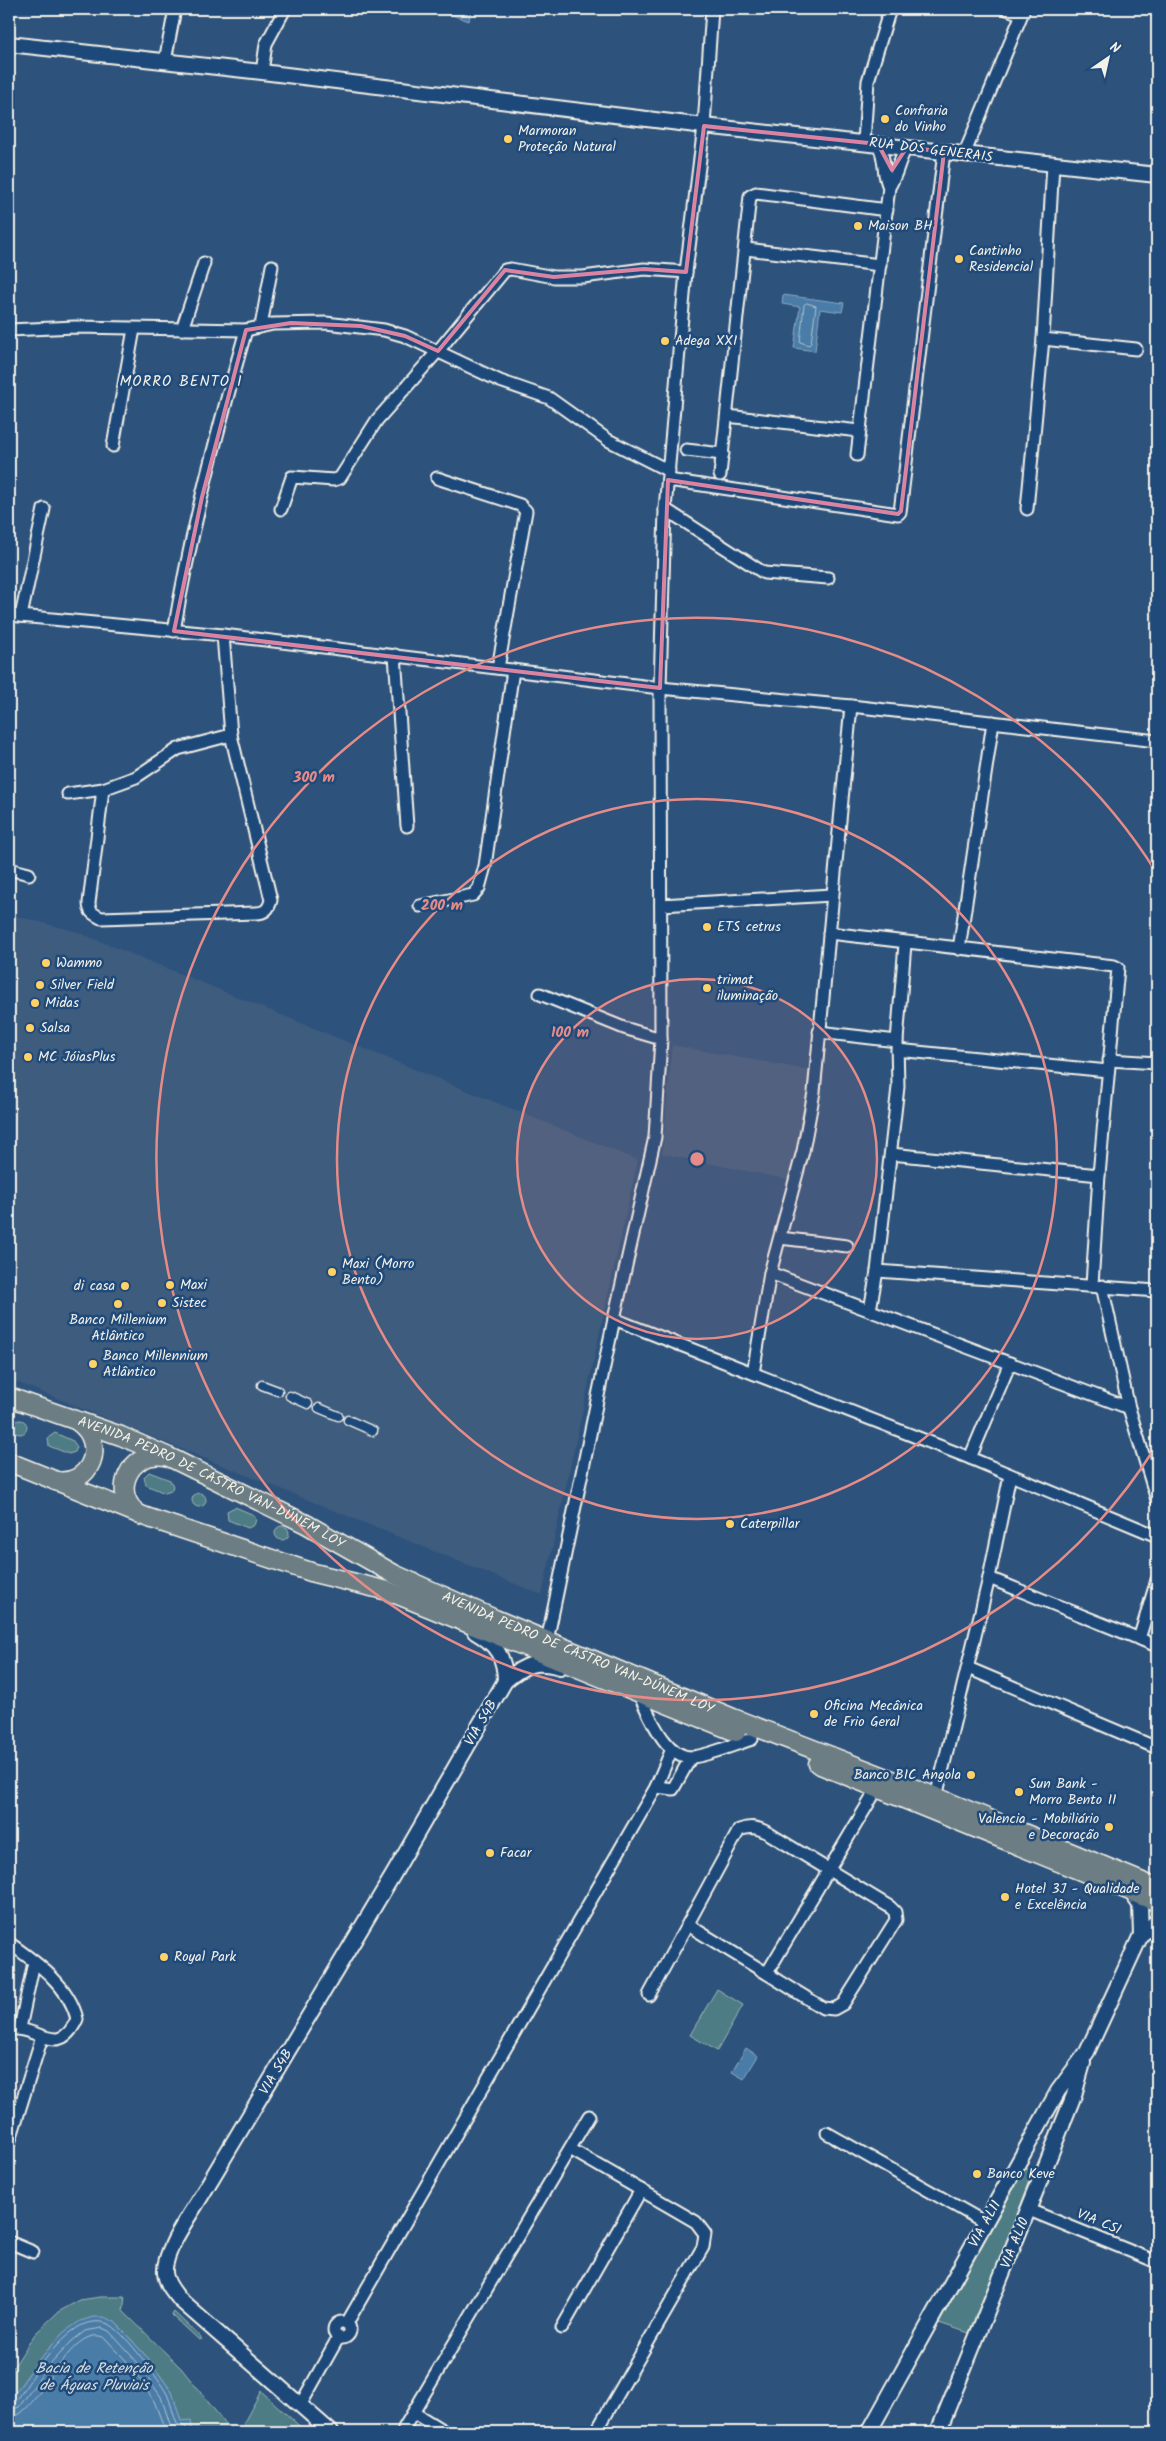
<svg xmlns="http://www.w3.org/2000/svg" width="1166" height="2441" viewBox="0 0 1166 2441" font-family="Kalam,sans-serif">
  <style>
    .built { fill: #3e5b7e }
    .green { fill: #4e7c85; stroke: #a1b6b6 }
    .water { fill: #4a7ba7; stroke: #8eaac1 }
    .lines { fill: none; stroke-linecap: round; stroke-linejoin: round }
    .shore { stroke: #b0c2ce; stroke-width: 1 }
    .pedestrian-casing { stroke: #f4f1e8; stroke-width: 11 }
    .minor-casing { stroke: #f4f1e8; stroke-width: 15 }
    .tertiary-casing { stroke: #f4f1e8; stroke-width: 18 }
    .trunk-casing { stroke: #f4f1e8; stroke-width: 21 }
    .pedestrian { stroke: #1f4a7a; stroke-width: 8 }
    .minor { stroke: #1f4a7a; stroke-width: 11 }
    .tertiary { stroke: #1f4a7a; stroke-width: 14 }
    .trunk { stroke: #6c7e84; stroke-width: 18 }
    .marked { fill: none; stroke: #db84a2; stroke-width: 4; stroke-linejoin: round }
    .ring { fill: none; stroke: #e58c88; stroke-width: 2.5 }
    .poi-dot { fill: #ffd166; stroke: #1f4a7a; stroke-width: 2 }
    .labels { text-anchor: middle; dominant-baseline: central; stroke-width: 5; stroke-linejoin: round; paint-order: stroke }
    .poi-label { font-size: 14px; fill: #f4f1e8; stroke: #1f4a7a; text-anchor: start }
    .street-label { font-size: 14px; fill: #f4f1e8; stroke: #1f4a7a }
    .neighbourhood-label { font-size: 15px; letter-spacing: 1px; fill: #f4f1e8; stroke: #1f4a7a }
    .water-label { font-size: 15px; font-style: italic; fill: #dadfde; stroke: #1f4a7a }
    .centre { fill: #e58c88; stroke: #1f4a7a; stroke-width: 2.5 }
    .ring-label { font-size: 15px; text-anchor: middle; font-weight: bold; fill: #e58c88; stroke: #1f4a7a; stroke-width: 5; stroke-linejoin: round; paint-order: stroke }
  </style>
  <rect width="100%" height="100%" fill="#2d527c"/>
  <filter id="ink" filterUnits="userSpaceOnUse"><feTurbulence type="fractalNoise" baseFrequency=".02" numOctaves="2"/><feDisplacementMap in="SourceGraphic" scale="10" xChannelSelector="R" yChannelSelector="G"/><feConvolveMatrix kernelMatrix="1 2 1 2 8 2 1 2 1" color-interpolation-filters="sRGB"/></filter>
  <g filter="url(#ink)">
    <g class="built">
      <path d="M9,914L75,931L638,1160L542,1595L9,1379Z"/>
      <path d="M672,1045L809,1070L802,1126L789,1180L662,1154Z"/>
      <path d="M1157,1972V2002L1147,1998Z"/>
    </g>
    <g class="green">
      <circle cx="20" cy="1427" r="7"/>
      <path d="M55,1433L73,1441L77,1447L75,1452L69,1454L49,1446L48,1438Z"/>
      <path d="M149,1472L170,1480L173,1486L171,1491L165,1493L146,1485L144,1477Z"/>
      <circle cx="199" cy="1500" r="7"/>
      <path d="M235,1507L254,1515L256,1520L254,1525L248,1528L228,1520L227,1511Z"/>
      <circle cx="282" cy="1533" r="7"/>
      <path d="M717,1989L743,2005L717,2051L690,2035Z"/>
      <path d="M1030,2167L1033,2172L1012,2229L969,2333L939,2323L1024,2169Z"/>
      <path d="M100,2297H125L123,2311L181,2368L232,2432H192L191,2421L181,2422L172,2392L146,2356L115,2322L64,2332L37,2362L9,2402V2374L35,2334L58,2312L80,2300Z"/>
      <path d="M174,2312L202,2339L199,2340L172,2315Z"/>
      <path d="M261,2391L306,2432H248L243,2424Z"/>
    </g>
    <g class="water">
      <path d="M450,9H471L469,21L449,14Z"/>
      <path d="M783,295L844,303L842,312L820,309L815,351L794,348L800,307L782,304Z"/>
      <path d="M746,2048L758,2056L744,2079L732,2072Z"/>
      <path d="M93,2317H104L115,2322L146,2356L172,2392L181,2421L191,2420L192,2432H9V2402L37,2362L64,2332L80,2321Z"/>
    </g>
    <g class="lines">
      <g class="shore">
        <path d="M807,303L816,306L811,343L809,345L800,342L804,305Z"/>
        <path d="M9,2405L15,2403C32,2378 55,2339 82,2325C91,2321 103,2320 112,2326C127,2336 158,2378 167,2394C171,2403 173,2414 177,2424L186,2427L187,2432"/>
        <path d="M9,2411L19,2407L46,2369L72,2341L85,2331L102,2328L109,2331L138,2363L161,2397L171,2427L178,2432"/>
        <path d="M9,2418C39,2417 70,2320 105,2338L132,2367L154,2401L166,2432"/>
      </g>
      <defs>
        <g id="pedestrian">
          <path d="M262,1385L278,1391"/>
          <path d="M290,1396L308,1404"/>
          <path d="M319,1408L338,1416"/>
          <path d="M348,1420L373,1431"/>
        </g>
        <g id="minor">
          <path d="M1007,9L1021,14"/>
          <path d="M165,61L175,9"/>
          <path d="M262,72L266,44L285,9"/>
          <path d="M864,142L868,81L890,9"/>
          <path d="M878,144C887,161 881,171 889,187"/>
          <path d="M964,155L1024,9"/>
          <path d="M746,249L880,265"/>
          <path d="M261,326L272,266"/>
          <path d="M182,329L204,263"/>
          <path d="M9,330L75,327L246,330L273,324L326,323L384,330L405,336L500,381L549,398L608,440L669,471"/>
          <path d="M1043,339L1136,349"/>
          <path d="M727,416L859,431"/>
          <path d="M113,446L134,329"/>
          <path d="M686,450L723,454"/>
          <path d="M857,455L889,187C898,174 898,160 907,147"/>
          <path d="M720,475L750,196L756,193L887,210"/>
          <path d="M437,478L520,505L526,511L498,668"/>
          <path d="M668,480L898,514L900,512L944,152"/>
          <path d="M281,509L292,477L334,480L340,478L377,420L438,351L505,270L511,269L554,277H583L644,269L686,272"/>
          <path d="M665,509L764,573L828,578"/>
          <path d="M1027,509L1043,339L1053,164"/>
          <path d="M9,615L223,635L660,688L851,706L1157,741"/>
          <path d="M21,616L44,509"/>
          <path d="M174,631C191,529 218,429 246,330"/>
          <path d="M395,655L407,826"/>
          <path d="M103,789L89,903C89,912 93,914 101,918L256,913C265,913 269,909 271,900L231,735L223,635"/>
          <path d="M68,794L103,789L136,777L178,749L231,735"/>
          <path d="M9,869L29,874"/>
          <path d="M661,905L832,895"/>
          <path d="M420,906L473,895L479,888L485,866L513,670"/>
          <path d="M829,933L1114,966L1118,968L1099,1175L1092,1285"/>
          <path d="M959,949L993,722"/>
          <path d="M540,994L624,1028L661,1039"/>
          <path d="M819,1032L897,1041"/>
          <path d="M897,1050L1108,1071"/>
          <path d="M1109,1060L1157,1063"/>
          <path d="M891,1154L1099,1175"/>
          <path d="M780,1238L847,1246"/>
          <path d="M877,1271L1157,1291"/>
          <path d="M770,1273L1129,1408"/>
          <path d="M1102,1286L1129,1408L1157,1500"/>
          <path d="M870,1310L877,1271L898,1087L897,1041L905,944"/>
          <path d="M614,1319L970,1458L1157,1536"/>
          <path d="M753,1373L770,1273L803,1151L814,1092L851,706"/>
          <path d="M970,1458L1010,1363"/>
          <path d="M989,1578L1157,1646"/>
          <path d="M1139,1639L1157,1580"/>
          <path d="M547,1641L614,1319L655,1137L661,1039L660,688L665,509L686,272L704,126L712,9"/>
          <path d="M968,1668L1157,1748"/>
          <path d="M639,1694C649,1714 665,1758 692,1757C704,1757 739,1743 752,1739"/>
          <path d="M656,1787L673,1789L691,1757"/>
          <path d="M936,1797L989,1578L1010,1475"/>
          <path d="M9,1943C36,1962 69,1985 77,2019C59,2059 39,2026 9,2029"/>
          <path d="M767,1973L877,1789"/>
          <path d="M649,1995L739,1830C751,1826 757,1827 768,1833L890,1907L895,1912L896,1920L843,2004L834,2009L823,2008L688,1925"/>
          <path d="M20,2028L34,1962"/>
          <path d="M827,2133L986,2223"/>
          <path d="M9,2143L42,2037"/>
          <path d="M570,2149L696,2222L705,2234L703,2247L596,2432"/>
          <path d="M1029,2210L1157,2262"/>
          <path d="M9,2242L33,2252"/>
          <circle cx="342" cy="2330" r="8"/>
          <path d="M347,2323L656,1787L672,1749"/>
          <path d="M562,2328L641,2190"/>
          <path d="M301,2404L338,2338"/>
          <path d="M414,2413L445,2432"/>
          <path d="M404,2428L589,2116"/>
        </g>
        <g id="tertiary">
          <path d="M9,44L262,72L704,126L1157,175"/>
          <path d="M475,1632C496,1644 505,1657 505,1681"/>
          <path d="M1131,1892L1140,1905L1141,1935"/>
          <path d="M331,2432L180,2300C174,2292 166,2284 165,2273C163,2251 192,2212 203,2193L393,1875L505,1681C525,1664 535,1660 560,1667"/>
          <path d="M869,2432L1058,2091L1087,2052L1141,1935L1157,1921"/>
          <path d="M938,2432L1041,2178L1074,2095L1083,2063"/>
        </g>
        <g id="trunk">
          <path id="s1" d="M9,1397L121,1436L169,1457L306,1524L394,1574L495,1619L733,1718L936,1797L1157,1888"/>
          <path d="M9,1462L146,1517L314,1573L388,1591L736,1732"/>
          <path d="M55,1481C91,1487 108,1443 78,1422"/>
          <path d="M140,1515C109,1495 129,1450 164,1456"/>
          <path d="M818,1764L1157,1902"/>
        </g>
      </defs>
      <use href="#pedestrian" class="pedestrian-casing"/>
      <use href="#minor" class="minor-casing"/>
      <use href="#tertiary" class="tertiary-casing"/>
      <use href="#trunk" class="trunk-casing"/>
      <use href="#pedestrian" class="pedestrian"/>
      <use href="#minor" class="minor"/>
      <use href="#tertiary" class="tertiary"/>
      <use href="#trunk" class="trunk"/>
    </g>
  </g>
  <path class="marked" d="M704,126L878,144L892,170L907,147L944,152L901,511L898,514L668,480L660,688L174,631L202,497L246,330L291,323L361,326L405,336L438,351L505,270L554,277L644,269L686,272Z"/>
  <circle cx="697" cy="1159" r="180" fill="#e58c88" fill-opacity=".12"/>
  <g class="ring">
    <circle cx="697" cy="1159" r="180"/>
    <circle cx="697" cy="1159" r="360"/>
    <path d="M1156 1446A541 541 0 1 1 1156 872"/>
  </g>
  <g class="poi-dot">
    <circle cx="885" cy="119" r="5"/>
    <circle cx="508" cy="139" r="5"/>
    <circle cx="858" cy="226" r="5"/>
    <circle cx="959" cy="259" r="5"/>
    <circle cx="665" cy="341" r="5"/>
    <circle cx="707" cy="927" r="5"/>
    <circle cx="46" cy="963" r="5"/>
    <circle cx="40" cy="985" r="5"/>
    <circle cx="707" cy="988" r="5"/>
    <circle cx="35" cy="1003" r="5"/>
    <circle cx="30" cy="1028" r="5"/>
    <circle cx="28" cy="1057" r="5"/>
    <circle cx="332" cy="1272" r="5"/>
    <circle cx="170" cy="1285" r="5"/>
    <circle cx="125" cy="1286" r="5"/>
    <circle cx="162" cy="1303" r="5"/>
    <circle cx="118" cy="1304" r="5"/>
    <circle cx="93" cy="1364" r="5"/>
    <circle cx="730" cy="1524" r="5"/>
    <circle cx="814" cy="1714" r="5"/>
    <circle cx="971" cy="1775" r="5"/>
    <circle cx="1019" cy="1792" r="5"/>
    <circle cx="1109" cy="1827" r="5"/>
    <circle cx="490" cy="1853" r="5"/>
    <circle cx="1005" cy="1897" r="5"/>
    <circle cx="164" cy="1957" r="5"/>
    <circle cx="977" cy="2174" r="5"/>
  </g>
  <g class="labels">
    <g class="poi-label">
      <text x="895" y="111">Confraria<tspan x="895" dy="16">do Vinho</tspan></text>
      <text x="518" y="131">Marmoran<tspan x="518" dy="16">Proteção Natural</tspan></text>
      <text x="868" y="226">Maison BH</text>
      <text x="969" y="251">Cantinho<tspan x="969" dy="16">Residencial</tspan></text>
      <text x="675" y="341">Adega XXI</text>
      <text x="717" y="927">ETS cetrus</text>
      <text x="56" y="963">Wammo</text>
      <text x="717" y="980">trimat<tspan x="717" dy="16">iluminação</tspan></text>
      <text x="50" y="985">Silver Field</text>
      <text x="45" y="1003">Midas</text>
      <text x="40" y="1028">Salsa</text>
      <text x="38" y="1057">MC JóiasPlus</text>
      <text x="342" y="1264">Maxi (Morro<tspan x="342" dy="16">Bento)</tspan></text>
      <text x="180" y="1285">Maxi</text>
      <text x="115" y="1286" text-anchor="end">di casa</text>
      <text x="172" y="1303">Sistec</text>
      <text x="118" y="1320" text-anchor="middle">Banco Millenium<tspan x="118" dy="16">Atlântico</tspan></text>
      <text x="103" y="1356">Banco Millennium<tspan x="103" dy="16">Atlântico</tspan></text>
      <text x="740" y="1524">Caterpillar</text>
      <text x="824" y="1706">Oficina Mecânica<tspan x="824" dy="16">de Frio Geral</tspan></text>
      <text x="961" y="1775" text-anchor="end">Banco BIC Angola</text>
      <text x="1029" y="1784">Sun Bank -<tspan x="1029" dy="16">Morro Bento II</tspan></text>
      <text x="1099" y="1819" text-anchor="end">Valencia - Mobiliário<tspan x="1099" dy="16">e Decoração</tspan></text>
      <text x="500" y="1853">Facar</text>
      <text x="1015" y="1889">Hotel 3J - Qualidade<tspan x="1015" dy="16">e Excelência</tspan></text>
      <text x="174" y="1957">Royal Park</text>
      <text x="987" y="2174">Banco Keve</text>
    </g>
    <g class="street-label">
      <text transform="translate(931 150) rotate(7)">RUA DOS GENERAIS</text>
      <text stroke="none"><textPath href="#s1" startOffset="220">AVENIDA PEDRO DE CASTRO VAN-DÚNEM LOY</textPath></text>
      <text stroke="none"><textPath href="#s1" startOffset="625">AVENIDA PEDRO DE CASTRO VAN-DÚNEM LOY</textPath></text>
      <text transform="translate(481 1723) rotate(-60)">VIA S4B</text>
      <text transform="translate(276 2072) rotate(-59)">VIA S4B</text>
      <text transform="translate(1099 2222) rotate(22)">VIA CS1</text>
      <text transform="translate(985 2224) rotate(-61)">VIA AL11</text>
      <text transform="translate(1015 2243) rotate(-68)">VIA AL10</text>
    </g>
    <g class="neighbourhood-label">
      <text x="181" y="382">MORRO BENTO I</text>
    </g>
    <g class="water-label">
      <text x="94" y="2369">Bacia de Retenção<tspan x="94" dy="17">de Águas Pluviais</tspan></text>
    </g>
  </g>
  <circle cx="697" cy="1159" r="8" class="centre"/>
  <g class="ring-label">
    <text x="314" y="782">300 m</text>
    <text x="442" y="910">200 m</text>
    <text x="570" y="1037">100 m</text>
  </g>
  <rect width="1166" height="2441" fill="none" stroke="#1f4a7a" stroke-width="30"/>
  <rect x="15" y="15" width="1136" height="2411" fill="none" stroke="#f4f1e8" stroke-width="2" filter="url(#ink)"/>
  <g transform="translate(1108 58) rotate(34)" stroke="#1f4a7a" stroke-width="4" paint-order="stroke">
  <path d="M0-4L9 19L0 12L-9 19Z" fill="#f4f1e8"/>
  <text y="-8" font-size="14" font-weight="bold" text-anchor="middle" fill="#f4f1e8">N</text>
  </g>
</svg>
